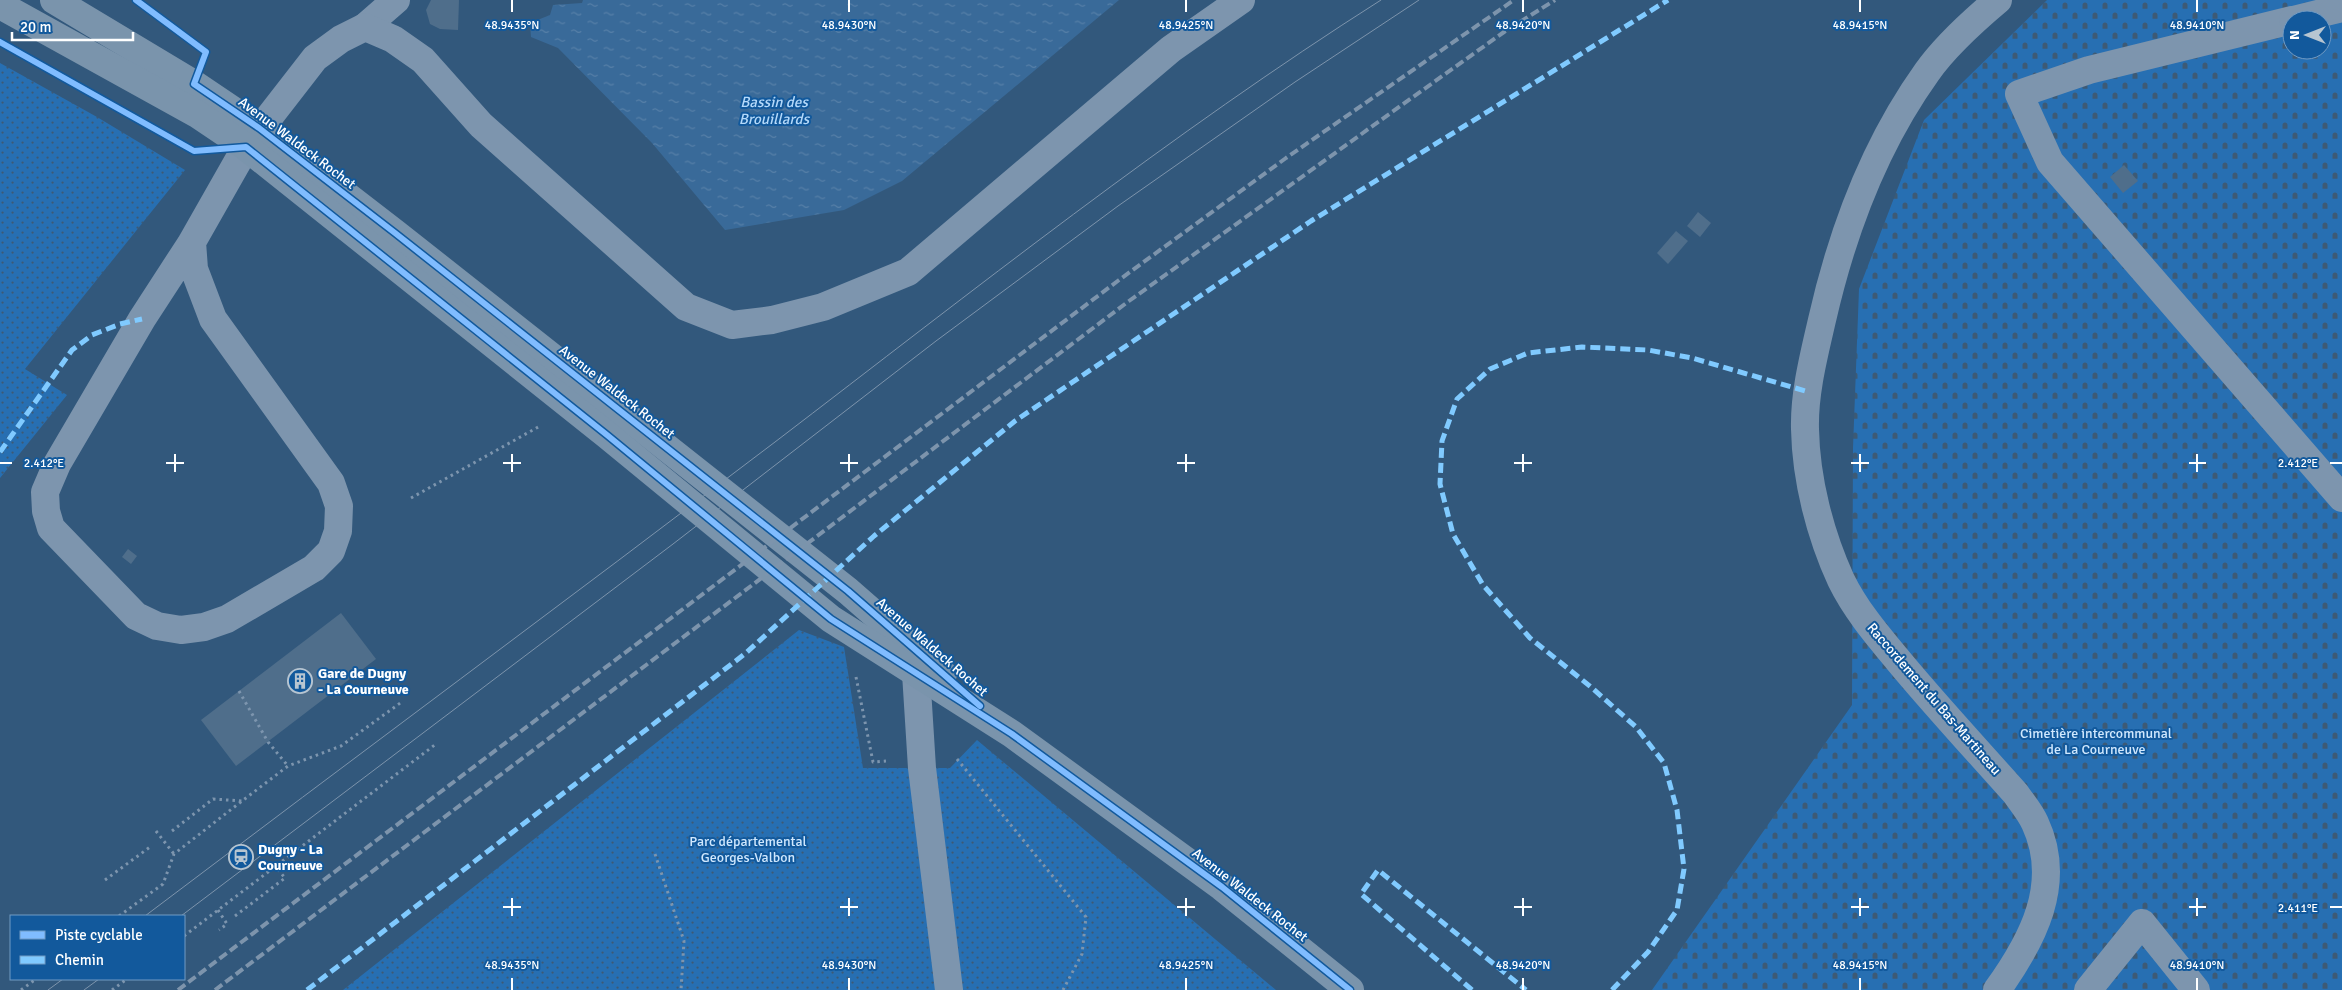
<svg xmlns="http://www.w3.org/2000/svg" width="2342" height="990" viewBox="0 0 2342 990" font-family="Signika,sans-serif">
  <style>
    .cemetery { fill: url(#cemetery-stones); fill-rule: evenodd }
    .park { fill: url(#park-dots) }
    .water { fill: url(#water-ripples) }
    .building { fill: #4f6e8b }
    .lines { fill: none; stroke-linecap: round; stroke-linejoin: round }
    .path { stroke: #7d95ae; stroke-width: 3; stroke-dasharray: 2.5 4; stroke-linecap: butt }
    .minor { stroke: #7d95ae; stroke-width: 28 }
    .major { stroke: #7a94ac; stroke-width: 28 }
    .tram { stroke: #7d94ac; stroke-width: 1 }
    .rail { stroke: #7d94ac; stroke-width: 4; stroke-dasharray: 9 4; stroke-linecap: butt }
    .quiet { stroke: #80caff; stroke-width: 5; stroke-dasharray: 10 5; stroke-linecap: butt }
    .cycleway-casing { stroke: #12599c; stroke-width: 9 }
    .cycleway { stroke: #80bcff; stroke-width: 6 }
    .ticks { fill: none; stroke: #fff; stroke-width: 2 }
    .labels { text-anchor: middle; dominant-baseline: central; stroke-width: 4; stroke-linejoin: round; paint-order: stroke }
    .street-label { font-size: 14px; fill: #fff; stroke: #12599c }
    .poi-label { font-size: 14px; font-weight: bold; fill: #fff; stroke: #12599c; text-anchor: start }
    .park-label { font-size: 14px; fill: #d0e8fe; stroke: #12599c }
    .water-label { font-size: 15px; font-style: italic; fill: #b4d9fa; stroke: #12599c }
    .ticks-label { font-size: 12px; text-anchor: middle; fill: #fff; stroke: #12599c; stroke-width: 4; stroke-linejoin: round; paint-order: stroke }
  </style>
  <defs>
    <pattern id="cemetery-stones" width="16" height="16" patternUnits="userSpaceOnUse" patternTransform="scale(1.25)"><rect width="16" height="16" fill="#276fb2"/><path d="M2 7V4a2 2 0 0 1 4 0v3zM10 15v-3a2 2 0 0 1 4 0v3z" fill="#3d5a75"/></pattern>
    <pattern id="park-dots" width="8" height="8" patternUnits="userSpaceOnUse" patternTransform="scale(1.25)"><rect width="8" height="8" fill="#276fb2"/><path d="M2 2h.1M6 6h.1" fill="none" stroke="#3d5a75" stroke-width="1.8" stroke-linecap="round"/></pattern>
    <pattern id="water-ripples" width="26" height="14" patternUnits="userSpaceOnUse" patternTransform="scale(1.25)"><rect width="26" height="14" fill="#396a99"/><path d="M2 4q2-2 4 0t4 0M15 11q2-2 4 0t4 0" fill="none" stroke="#5780a8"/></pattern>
  </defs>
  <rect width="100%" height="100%" fill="#32587c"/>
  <path class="cemetery" d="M2047,0H2342V990H1652L1852,705L1853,448L1859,289L1924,120ZM2292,20H2322V50H2292Z"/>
  <g class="park">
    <path d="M0,63L97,117L185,170L25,369L67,395L0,478Z"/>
    <path d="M799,630L844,647L863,768H950L977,740L1276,990H343Z"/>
  </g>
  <path class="water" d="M583,0H1119L902,181L844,210L725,230L652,143L558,48L531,37L530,23L550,15L553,5L582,3Z"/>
  <g class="building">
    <path d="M431,0H459L458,30L440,29L430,24L426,10Z"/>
    <path d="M2124,165L2138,181L2123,193L2110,177Z"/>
    <path d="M1698,212L1711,223L1700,237L1687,226Z"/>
    <path d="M1676,231L1688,241L1668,264L1657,253Z"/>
    <path d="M128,549L137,556L131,564L122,557Z"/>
    <path d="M341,613L376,659L236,766L201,720Z"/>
  </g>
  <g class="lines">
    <g class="path">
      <path d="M411,498L540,426"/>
      <path d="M856,677L873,762L886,761"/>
      <path d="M239,691L268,742L288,766"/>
      <path d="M957,759L1086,917L1082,954L1063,990"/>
      <path d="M156,831L174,854"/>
      <path d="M172,831L213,799L242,801"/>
      <path d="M655,854L684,941L681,990"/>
      <path d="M105,880L150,847"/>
      <path d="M218,910L227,924L219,930"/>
      <path d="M119,916L163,884L174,854L242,801L288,766L341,746L403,701"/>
      <path d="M235,916L285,878L275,866"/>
      <path d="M184,936L436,744"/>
      <path d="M21,990L36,979"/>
      <path d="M112,990L127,979"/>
    </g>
    <g class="minor">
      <path d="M2292,20L2089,70L2019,94L2050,162L2342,498"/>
      <path d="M2293,20L2342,8"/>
      <path d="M365,27L396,0"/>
      <path d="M192,242L194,269L213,319L331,483L339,506L338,531L331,551L314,568L227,619L204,627L181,630L157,626L136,616L51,528L46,511L45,492L57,464L142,319L192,242L246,147L315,58L341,39L365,27L393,39L423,60L481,125L686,307L732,325L772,320L823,307L908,272L1171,49L1241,0"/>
      <path d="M916,673L922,768L949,990"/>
      <path d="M1997,990C2033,940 2063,883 2035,823C2030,812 2022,803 2016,794C1976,749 1935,705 1897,659C1877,635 1855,609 1841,580C1820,534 1806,480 1805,429C1804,393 1814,355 1822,320C1842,232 1874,146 1927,72C1946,45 1973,21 1998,0"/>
      <path d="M2088,990L2142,923L2196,990"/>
    </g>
    <g class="major">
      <path d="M54,0L194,84L259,128L395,233L848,591L943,674"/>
      <path d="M0,5L197,114L246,147L607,435L831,619L1012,734L1222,887L1350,990"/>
    </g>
    <g class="tram">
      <path d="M145,916C355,757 566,601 775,442C974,290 1170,134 1381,0"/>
      <path d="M181,916L673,544L936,341L1118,206L1295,82L1419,0"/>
      <path d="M48,990L63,979"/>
      <path d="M84,990L99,979"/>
    </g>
    <g class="rail">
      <path d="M178,990L1119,280L1286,158L1514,0"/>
      <path d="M215,990L1129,301L1413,97L1504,32L1555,0"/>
    </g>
    <g class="quiet">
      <path d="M0,452L72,350L92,335L120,324L142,319"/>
      <path d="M307,990L746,653L874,536L1015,421L1311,221L1668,0"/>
      <path d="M1472,990L1361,894L1378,870L1526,990"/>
      <path d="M1612,990L1648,952L1677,910L1684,869L1677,810L1664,763L1636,727L1591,687L1530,638L1483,585L1453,534L1440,484L1442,441L1457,399L1490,369L1528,353L1582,347L1648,350L1692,358L1809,392"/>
    </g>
    <defs>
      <g id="cycleway">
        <path d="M136,0L206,52L194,84L259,128L395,233L848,591L980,706"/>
        <path d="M0,42L194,151L246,147L607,435L831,619L1012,734L1222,887L1350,990"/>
      </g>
    </defs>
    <use href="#cycleway" class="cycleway-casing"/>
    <use href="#cycleway" class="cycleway"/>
  </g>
  <path class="ticks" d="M512,0V12M849,0V12M1186,0V12M1523,0V12M1860,0V12M2197,0V12M175,454V472M512,454V472M849,454V472M1186,454V472M1523,454V472M1860,454V472M2197,454V472M0,463H12M166,463H184M503,463H521M840,463H858M1177,463H1195M1514,463H1532M1851,463H1869M2189,463H2206M2330,463H2342M512,898V916M849,898V916M1186,898V916M1523,898V916M1860,898V916M2197,898V916M503,907H521M840,907H858M1177,907H1195M1514,907H1532M1851,907H1869M2189,907H2206M2330,907H2342M512,978V990M849,978V990M1186,978V990M1523,978V990M1860,978V990M2197,978V990"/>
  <defs>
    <symbol id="building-ring" viewBox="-11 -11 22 22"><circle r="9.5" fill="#12599c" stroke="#b7c5d1" stroke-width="1.5"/><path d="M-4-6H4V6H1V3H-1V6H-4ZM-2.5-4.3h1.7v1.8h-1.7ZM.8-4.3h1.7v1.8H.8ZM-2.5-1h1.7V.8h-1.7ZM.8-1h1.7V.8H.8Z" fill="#b7c5d1"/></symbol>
    <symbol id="station-ring" viewBox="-11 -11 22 22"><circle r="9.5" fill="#12599c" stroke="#b7c5d1" stroke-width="1.5"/><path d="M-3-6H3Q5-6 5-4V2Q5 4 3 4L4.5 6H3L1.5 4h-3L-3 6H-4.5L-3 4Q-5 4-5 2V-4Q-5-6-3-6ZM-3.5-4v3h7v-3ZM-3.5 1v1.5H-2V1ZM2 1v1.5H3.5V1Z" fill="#b7c5d1"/></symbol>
  </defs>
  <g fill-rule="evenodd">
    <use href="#building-ring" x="286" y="667" width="28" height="28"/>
    <use href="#station-ring" x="227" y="843" width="28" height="28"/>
  </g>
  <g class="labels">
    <g class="street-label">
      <text transform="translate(297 143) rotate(37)">Avenue Waldeck Rochet</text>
      <text transform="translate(617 392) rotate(38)">Avenue Waldeck Rochet</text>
      <text transform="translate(932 647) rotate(41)">Avenue Waldeck Rochet</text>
      <text transform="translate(1934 699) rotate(49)">Raccordement du Bas-Martineau</text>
      <text transform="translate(1250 895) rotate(38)">Avenue Waldeck Rochet</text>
    </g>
    <g class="poi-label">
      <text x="318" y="673">Gare de Dugny<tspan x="318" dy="16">- La Courneuve</tspan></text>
      <text x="258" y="849">Dugny - La<tspan x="258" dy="16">Courneuve</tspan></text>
    </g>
    <g class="park-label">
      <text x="2096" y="733">Cimetière intercommunal<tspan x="2096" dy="16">de La Courneuve</tspan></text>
      <text x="748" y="841">Parc départemental<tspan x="748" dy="16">Georges-Valbon</tspan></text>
    </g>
    <g class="water-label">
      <text x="774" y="102">Bassin des<tspan x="774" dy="17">Brouillards</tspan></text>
    </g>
  </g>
  <g class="ticks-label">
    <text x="512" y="29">48.9435°N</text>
    <text x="849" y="29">48.9430°N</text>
    <text x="1186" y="29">48.9425°N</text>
    <text x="1523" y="29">48.9420°N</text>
    <text x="1860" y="29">48.9415°N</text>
    <text x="2197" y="29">48.9410°N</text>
    <text x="2298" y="467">2.412°E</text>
    <text x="44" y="467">2.412°E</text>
    <text x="2298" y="912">2.411°E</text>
    <text x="512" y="969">48.9435°N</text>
    <text x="849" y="969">48.9430°N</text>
    <text x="1186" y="969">48.9425°N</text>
    <text x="1523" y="969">48.9420°N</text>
    <text x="1860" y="969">48.9415°N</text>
    <text x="2197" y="969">48.9410°N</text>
  </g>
  <rect x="10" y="915" width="175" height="65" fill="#12599c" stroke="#719bc4"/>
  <rect x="20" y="931" width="25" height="8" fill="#80bcff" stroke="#719bc4"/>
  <text x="55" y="940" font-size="15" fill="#ffffff">Piste cyclable</text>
  <rect x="20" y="956" width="25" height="8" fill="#80caff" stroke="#719bc4"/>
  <text x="55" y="965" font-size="15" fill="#ffffff">Chemin</text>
  <g transform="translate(2307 35) rotate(270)"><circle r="24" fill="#12599c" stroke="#719bc4"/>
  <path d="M0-4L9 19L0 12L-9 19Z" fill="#b7c5d1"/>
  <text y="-8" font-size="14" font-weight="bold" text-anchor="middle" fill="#ffffff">N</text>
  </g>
  <path d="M12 32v8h121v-8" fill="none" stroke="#ffffff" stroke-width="2.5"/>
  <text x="20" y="32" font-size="15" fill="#ffffff" stroke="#12599c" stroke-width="4" paint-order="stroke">20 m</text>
</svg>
